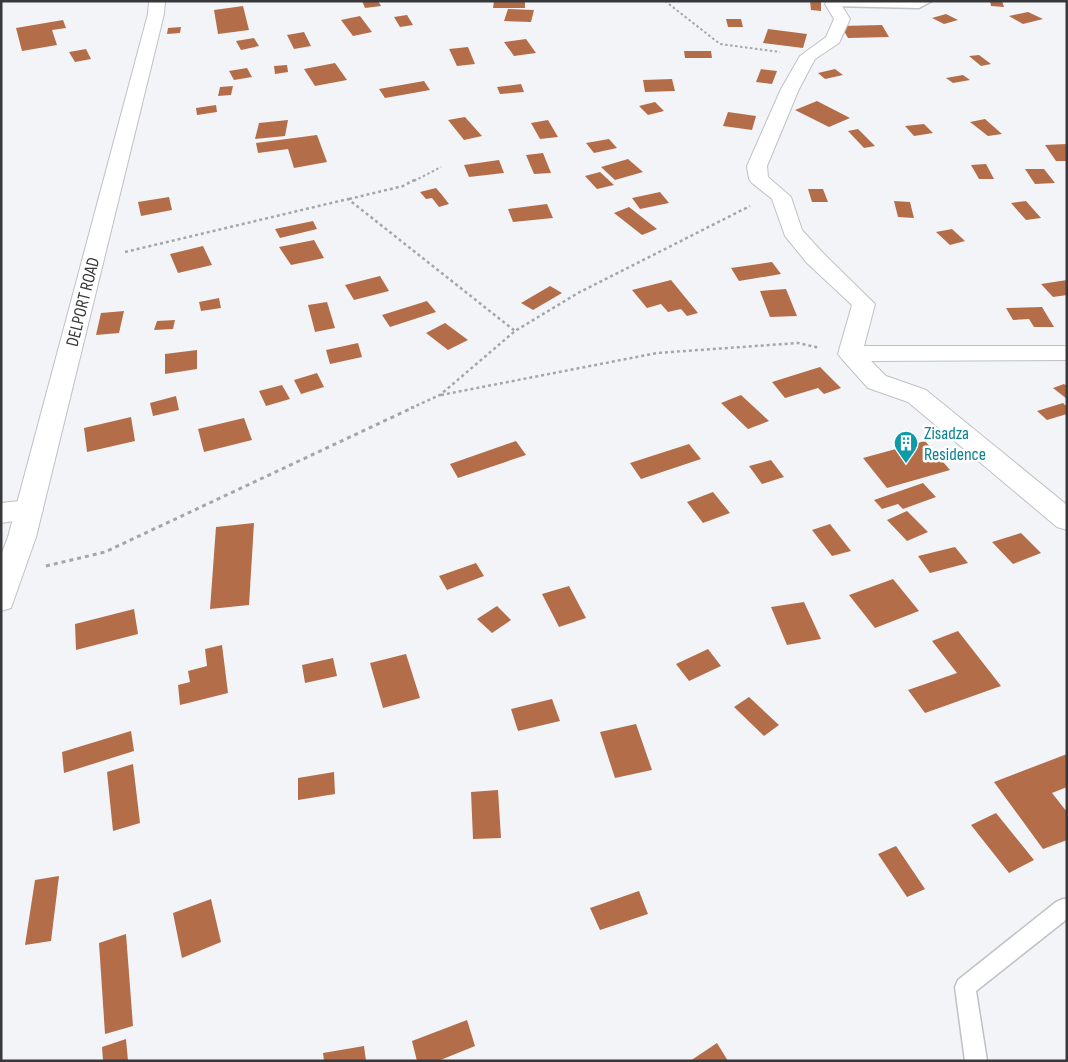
<svg xmlns="http://www.w3.org/2000/svg" width="1068" height="1062" viewBox="0 0 1068 1062" font-family="'Sofia Sans Condensed',sans-serif">
  <style>
    .building { fill: #b46d49 }
    .lines { fill: none; stroke-linecap: round; stroke-linejoin: round }
    .service-casing { stroke: #c0c1c5; stroke-width: 3 }
    .minor-casing { stroke: #c0c1c5; stroke-width: 2 }
    .tertiary-casing { stroke: #c0c1c5; stroke-width: 2 }
    .path-far2 { stroke: #a5a6a9; stroke-width: 2; stroke-dasharray: 2.5 2.5; stroke-linecap: butt }
    .path-far1 { stroke: #a5a6a9; stroke-width: 2.5; stroke-dasharray: 3 3; stroke-linecap: butt }
    .path { stroke: #a5a6a9; stroke-width: 3; stroke-dasharray: 4 4; stroke-linecap: butt }
    .service { fill: #fff; fill-rule: evenodd }
    .minor { fill: #fff; fill-rule: evenodd }
    .tertiary { fill: #fff; fill-rule: evenodd }
    .labels { text-anchor: middle; dominant-baseline: central; stroke-width: 5; stroke-linejoin: round; paint-order: stroke }
    .street-label { font-size: 18px; fill: #38383a; stroke: #fff }
    .culture-label { font-size: 18px; fill: #0d838f; stroke: #fff; text-anchor: start }
  </style>
  <rect width="100%" height="100%" fill="#f3f4f8"/>
  <g class="building">
    <path d="M362,1H378L381,6L365,8Z"/>
    <path d="M494,1H525V8H493Z"/>
    <path d="M810,1L821,2V11L811,10Z"/>
    <path d="M990,1H1002L1004,7L991,6Z"/>
    <path d="M243,6L249,30L218,34L214,10Z"/>
    <path d="M508,9L534,10L531,22L504,21Z"/>
    <path d="M1028,12L1043,19L1023,24L1009,16Z"/>
    <path d="M946,14L958,20L944,24L932,18Z"/>
    <path d="M407,15L413,25L400,27L394,17Z"/>
    <path d="M360,16L372,32L353,36L341,20Z"/>
    <path d="M726,19H741L743,27H728Z"/>
    <path d="M63,20L66,28L52,30L57,45L22,51L16,28Z"/>
    <path d="M882,25L889,37L848,38L841,26Z"/>
    <path d="M181,27L180,33L167,34L168,28Z"/>
    <path d="M768,29L807,34L803,48L763,43Z"/>
    <path d="M304,32L311,46L294,49L287,35Z"/>
    <path d="M254,38L259,46L241,50L236,41Z"/>
    <path d="M526,39L536,53L514,56L504,42Z"/>
    <path d="M468,47L475,64L457,66L449,49Z"/>
    <path d="M86,49L91,59L75,62L69,52Z"/>
    <path d="M684,51H711L712,58H685Z"/>
    <path d="M979,55L991,64L981,66L969,56Z"/>
    <path d="M335,63L347,80L315,86L304,69Z"/>
    <path d="M287,65L288,72L275,74L274,66Z"/>
    <path d="M247,68L252,77L234,80L229,71Z"/>
    <path d="M761,69L777,71L772,84L756,82Z"/>
    <path d="M835,69L843,75L825,79L818,73Z"/>
    <path d="M963,75L970,80L953,83L946,78Z"/>
    <path d="M672,79L675,91L645,92L643,80Z"/>
    <path d="M424,81L430,90L385,98L379,89Z"/>
    <path d="M521,84L524,92L500,94L497,87Z"/>
    <path d="M233,86L231,95L218,96L220,87Z"/>
    <path d="M817,101L850,118L829,127L795,110Z"/>
    <path d="M655,102L664,111L648,115L639,106Z"/>
    <path d="M216,105L217,112L197,115L196,108Z"/>
    <path d="M728,112L756,116L752,130L723,126Z"/>
    <path d="M465,117L482,136L464,140L448,120Z"/>
    <path d="M985,119L1002,134L988,136L970,122Z"/>
    <path d="M288,120L285,136L255,139L259,123Z"/>
    <path d="M548,120L558,137L540,139L531,123Z"/>
    <path d="M924,124L933,133L914,136L905,126Z"/>
    <path d="M858,129L875,146L864,148L848,131Z"/>
    <path d="M317,135L327,162L294,168L288,149L258,153L256,143Z"/>
    <path d="M609,139L617,148L594,153L586,143Z"/>
    <path d="M1067,144V161H1056L1045,145Z"/>
    <path d="M543,153L551,173L534,174L526,155Z"/>
    <path d="M628,159L643,172L615,180L601,167Z"/>
    <path d="M499,160L504,173L469,177L464,165Z"/>
    <path d="M986,164L994,179H979L971,165Z"/>
    <path d="M1025,169H1044L1055,183L1035,184Z"/>
    <path d="M600,172L614,185L597,189L585,176Z"/>
    <path d="M436,188L442,195L449,204L439,207L432,198L426,199L420,192Z"/>
    <path d="M808,189H823L828,202H812Z"/>
    <path d="M660,192L669,203L640,209L632,198Z"/>
    <path d="M169,197L172,210L141,216L138,202Z"/>
    <path d="M894,201L910,202L914,218L898,217Z"/>
    <path d="M1026,201L1041,218L1026,220L1011,203Z"/>
    <path d="M547,204L553,218L513,222L508,209Z"/>
    <path d="M629,207L657,229L642,235L614,213Z"/>
    <path d="M313,221L317,229L280,238L275,229Z"/>
    <path d="M952,229L965,241L950,245L936,232Z"/>
    <path d="M314,240L324,258L291,265L279,247Z"/>
    <path d="M203,246L212,265L178,273L170,254Z"/>
    <path d="M772,262L781,274L739,281L731,268Z"/>
    <path d="M380,276L389,291L354,300L345,285Z"/>
    <path d="M671,280L698,313L687,316L681,309L668,312L661,304L647,308L632,290Z"/>
    <path d="M1067,280V295L1053,297L1041,284Z"/>
    <path d="M550,286L562,293L533,310L521,303Z"/>
    <path d="M786,289L797,316L770,317L760,291Z"/>
    <path d="M219,298L221,308L201,311L199,302Z"/>
    <path d="M427,301L436,312L390,327L382,315Z"/>
    <path d="M327,302L335,328L315,332L308,305Z"/>
    <path d="M1042,307L1054,327H1034L1029,319L1013,320L1006,308Z"/>
    <path d="M124,311L119,333L96,335L101,313Z"/>
    <path d="M175,320L173,329L154,330L157,321Z"/>
    <path d="M445,323L468,340L448,350L426,333Z"/>
    <path d="M358,343L362,357L330,364L326,350Z"/>
    <path d="M197,350V369L165,374V354Z"/>
    <path d="M820,367L841,388L824,394L818,388L785,398L772,382Z"/>
    <path d="M317,373L324,387L301,394L294,380Z"/>
    <path d="M1064,384L1067,386V399L1053,388Z"/>
    <path d="M282,385L290,399L266,406L259,391Z"/>
    <path d="M741,395L769,421L748,429L721,403Z"/>
    <path d="M176,396L179,410L153,416L150,403Z"/>
    <path d="M1063,403L1067,407V414L1047,420L1037,411Z"/>
    <path d="M131,417L135,441L87,452L84,428Z"/>
    <path d="M244,418L252,440L204,452L198,429Z"/>
    <path d="M516,441L526,455L458,478L450,464Z"/>
    <path d="M925,441L950,470L887,488L863,458Z"/>
    <path d="M689,444L701,459L641,479L630,463Z"/>
    <path d="M771,460L784,477L762,484L749,466Z"/>
    <path d="M923,483L936,497L903,509L898,504L882,509L874,500Z"/>
    <path d="M713,492L730,513L703,523L687,502Z"/>
    <path d="M907,511L928,532L907,541L887,520Z"/>
    <path d="M254,523L249,605L210,609L216,527Z"/>
    <path d="M830,524L851,551L832,556L812,530Z"/>
    <path d="M1021,533L1041,553L1013,564L992,542Z"/>
    <path d="M955,547L968,563L930,573L918,556Z"/>
    <path d="M476,563L484,576L447,590L439,576Z"/>
    <path d="M893,579L919,611L875,628L849,595Z"/>
    <path d="M569,586L586,618L559,627L542,594Z"/>
    <path d="M804,602L821,639L787,645L771,607Z"/>
    <path d="M497,606L511,620L492,633L477,619Z"/>
    <path d="M134,609L138,634L76,650L75,624Z"/>
    <path d="M958,631L1001,686L925,713L908,690L957,673L932,641Z"/>
    <path d="M222,645L228,693L180,705L178,685L190,682L188,671L207,666L205,649Z"/>
    <path d="M708,649L721,666L689,681L676,664Z"/>
    <path d="M406,654L420,698L383,708L370,663Z"/>
    <path d="M333,658L337,676L305,683L302,665Z"/>
    <path d="M749,697L779,725L764,736L734,707Z"/>
    <path d="M552,699L560,721L518,731L511,709Z"/>
    <path d="M636,724L652,770L615,778L600,732Z"/>
    <path d="M131,731L134,751L64,773L62,752Z"/>
    <path d="M1067,754V787L1052,793L1067,812V840L1043,849L994,782Z"/>
    <path d="M133,764L140,823L113,831L107,772Z"/>
    <path d="M334,772L335,794L298,800V778Z"/>
    <path d="M498,790L501,838L473,839L471,792Z"/>
    <path d="M996,813L1034,860L1009,873L971,825Z"/>
    <path d="M896,846L925,889L907,897L878,854Z"/>
    <path d="M59,876L51,941L25,945L35,880Z"/>
    <path d="M639,891L648,914L600,930L590,908Z"/>
    <path d="M211,899L221,942L182,958L173,913Z"/>
    <path d="M126,934L133,1026L105,1034L99,943Z"/>
    <path d="M467,1020L475,1046L438,1061H417L412,1041Z"/>
    <path d="M126,1039L128,1061H103L102,1047Z"/>
    <path d="M717,1043L728,1061H690Z"/>
    <path d="M364,1046L366,1061H324L323,1053Z"/>
  </g>
  <g class="lines">
    <defs>
      <g id="service">
        <path d="M833,1H932L919,8L830,6L829,4Z"/>
        <path d="M1063,899H1067V919L976,991L987,1061H965L955,987L958,980L1056,902Z"/>
      </g>
      <g id="minor">
        <path d="M827,1H839L850,19L839,43L815,59L799,89L767,166L768,177L791,197L802,230L823,253L875,304L864,346H1067V360L871,361L886,376L926,390L1067,505V530L1057,527L908,402L868,388L842,359L838,354L852,305L807,263L785,236L772,199L752,183L749,179L747,166L781,89L800,56L826,37L834,19L825,4Z"/>
        <path d="M29,500L39,503L43,510L39,517L1,523V503Z"/>
      </g>
      <path id="tertiary" d="M149,1H165L164,14L36,537L11,608L1,611V555L8,537L148,14Z"/>
    </defs>
    <use href="#service" class="service-casing"/>
    <use href="#minor" class="minor-casing"/>
    <use href="#tertiary" class="tertiary-casing"/>
    <g class="path-far2">
      <path d="M665,1L720,44L780,52"/>
      <path d="M414,181L441,167"/>
    </g>
    <g class="path-far1">
      <path d="M349,199L403,186L416,179"/>
      <path d="M125,252L348,199L515,331"/>
      <path d="M441,395L657,353L798,343L820,348"/>
      <path d="M411,408L440,395L515,331L578,293L750,206"/>
    </g>
    <path class="path" d="M46,566L105,552L414,407"/>
    <use href="#service" class="service"/>
    <use href="#minor" class="minor"/>
    <use href="#tertiary" class="tertiary"/>
  </g>
  <defs>
    <symbol id="building-pin" viewBox="-11 -11 22 30"><path d="M0 17L-7.5 6A9.5 9.5 0 1 1 7.5 6Z" fill="#0f9aa8" stroke="#fff"/><path d="M-4-6H4V6H1V3H-1V6H-4ZM-2.5-4.3h1.7v1.8h-1.7ZM.8-4.3h1.7v1.8H.8ZM-2.5-1h1.7V.8h-1.7ZM.8-1h1.7V.8H.8Z" fill="#fff"/></symbol>
  </defs>
  <g fill-rule="evenodd">
    <use href="#building-pin" x="892" y="429" width="28" height="38"/>
  </g>
  <g class="labels">
    <g class="street-label">
      <text transform="translate(83 302) rotate(-76)">DELPORT ROAD</text>
    </g>
    <g class="culture-label">
      <text x="924" y="433">Zisadza<tspan x="924" dy="21">Residence</tspan></text>
    </g>
  </g>
  <rect width="1068" height="1062" fill="none" stroke="#38383a" stroke-width="5"/>
</svg>
